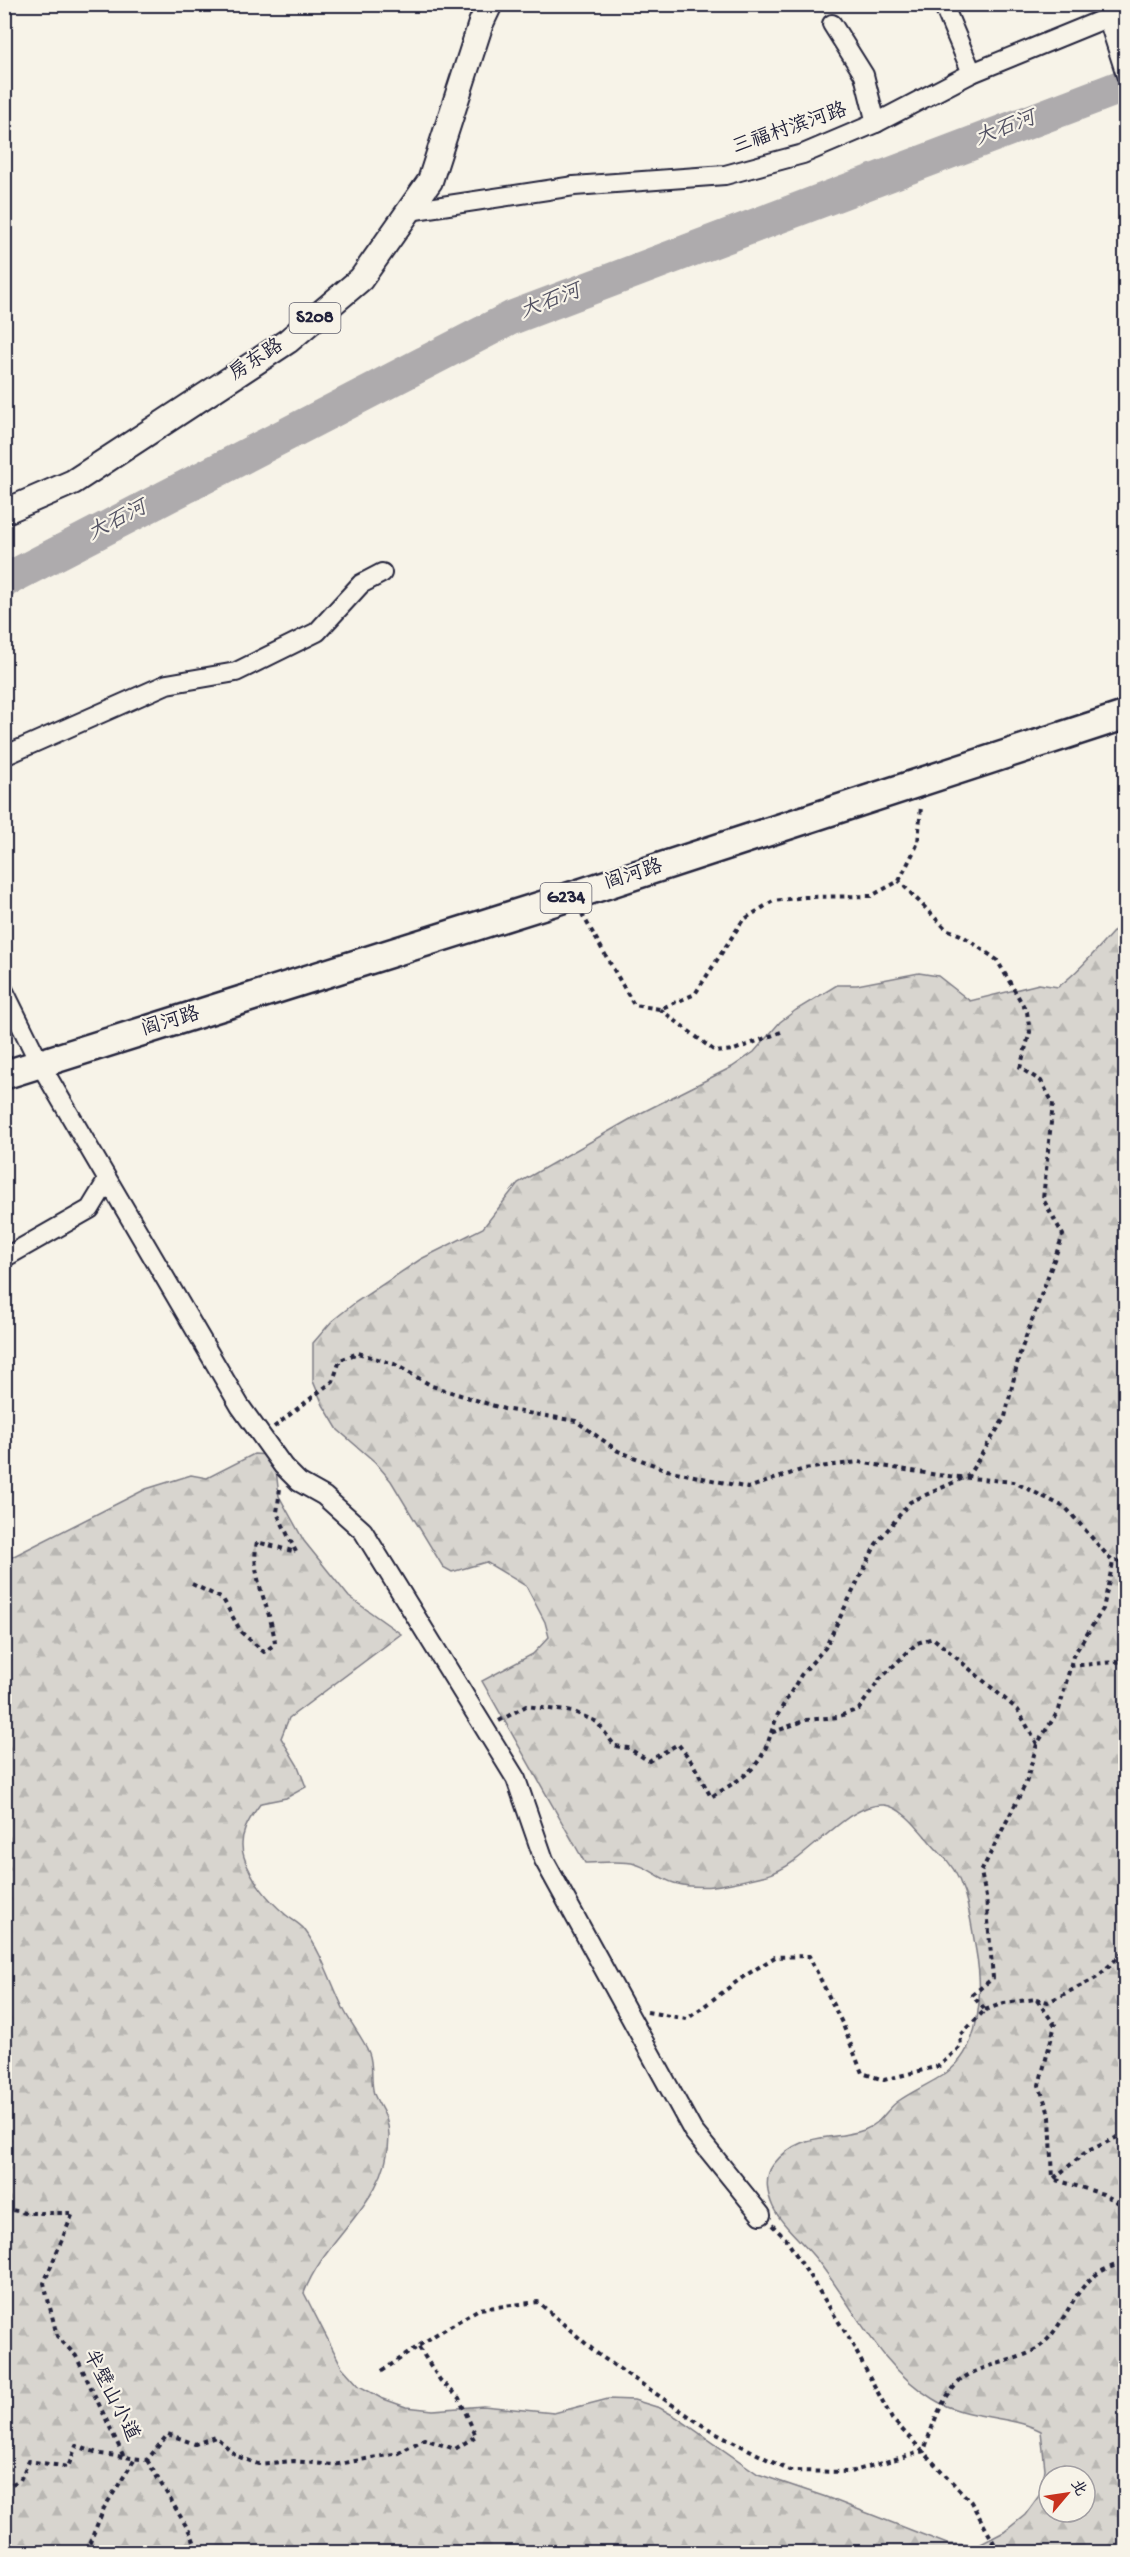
<svg xmlns="http://www.w3.org/2000/svg" width="1130" height="2557" viewBox="0 0 1130 2557" font-family="'Gochi Hand','LXGW WenKai TC',sans-serif">
  <style>
    .forest { fill: url(#forest-firs); stroke: #7d7c85; stroke-width: 1.5; fill-rule: evenodd }
    .lines { fill: none; stroke-linecap: round; stroke-linejoin: round }
    .river { stroke: #aeabad; stroke-width: 34 }
    .minor-casing { stroke: #22223b; stroke-width: 22 }
    .major-casing { stroke: #22223b; stroke-width: 28 }
    .highway-casing { stroke: #22223b; stroke-width: 32 }
    .path { stroke: #22223b; stroke-width: 4; stroke-dasharray: 4.5 4.5; stroke-linecap: butt }
    .minor { stroke: #f7f3e8; stroke-width: 18 }
    .major { stroke: #f7f3e8; stroke-width: 24 }
    .highway { stroke: #f7f3e8; stroke-width: 27 }
    .labels { text-anchor: middle; dominant-baseline: central; stroke-width: 4.5; stroke-linejoin: round; paint-order: stroke }
    .shield { fill: #f7f3e8; stroke: #62616f; stroke-width: 1.5 }
    .shield-label { font-size: 18px; font-weight: bold; fill: #22223b }
    .street-label { font-size: 20px; fill: #22223b; stroke: #f7f3e8 }
    .water-label { font-size: 21px; font-style: italic; fill: #535263; stroke: #f7f3e8 }
  </style>
  <defs>
    <pattern id="forest-firs" width="22" height="20" patternUnits="userSpaceOnUse" patternTransform="scale(1.5)"><rect width="22" height="20" fill="#d8d5cf"/><path d="M5 1l3.5 6h-7zM16 11l3.5 6h-7z" fill="#b9b7b3"/></pattern>
  </defs>
  <rect width="100%" height="100%" fill="#f7f3e8"/>
  <filter id="ink" filterUnits="userSpaceOnUse"><feTurbulence type="fractalNoise" baseFrequency=".0167" numOctaves="2"/><feDisplacementMap in="SourceGraphic" scale="12" xChannelSelector="R" yChannelSelector="G"/><feConvolveMatrix kernelMatrix="1 2 1 2 8 2 1 2 1" color-interpolation-filters="sRGB"/></filter>
  <g filter="url(#ink)">
    <path class="forest" d="M1125,919V2552H5L4,1561L146,1489L191,1475L207,1478L254,1454L270,1455L276,1470L279,1496L304,1541L349,1597L401,1634L289,1718L281,1738L298,1766L306,1787L286,1798L261,1803C249,1819 237,1836 244,1857C251,1879 268,1900 286,1915C292,1920 299,1923 304,1929C322,1953 331,1983 344,2010C351,2024 363,2038 369,2053C374,2066 370,2082 374,2094C380,2109 389,2116 389,2136C389,2202 325,2236 304,2293L342,2367L359,2386L381,2398L406,2407L433,2410L483,2406L554,2413L608,2399L634,2400L660,2408L676,2417L758,2474L826,2497L947,2544L979,2545L1004,2532L1025,2515L1041,2493L1045,2469L1041,2431C1007,2414 966,2420 933,2399C880,2367 854,2307 817,2260C804,2243 782,2226 773,2207C767,2194 764,2177 773,2165C800,2130 830,2142 864,2130C882,2123 884,2112 897,2102C912,2091 930,2084 946,2073C982,2048 983,1991 976,1951C970,1918 967,1877 940,1853C925,1839 906,1807 884,1805C845,1802 808,1864 767,1875C737,1882 705,1892 674,1883C660,1879 648,1867 635,1864C623,1860 598,1863 585,1863L482,1681L533,1654L549,1637L545,1622L526,1586L486,1562L452,1572L443,1567L391,1481L375,1462L338,1430L323,1405L313,1381V1343L332,1321L356,1302L421,1259L483,1228L518,1183L641,1113L732,1067L754,1052L780,1022L796,1010L837,985H857L919,973L938,976L970,1001L1039,984L1058,987C1083,968 1103,942 1125,919ZM1049,2476H1085V2512H1049Z"/>
    <g class="lines">
      <path class="river" d="M4,581L511,318L1126,85"/>
      <defs>
        <g id="minor">
          <path d="M943,4L972,73"/>
          <path d="M1107,16L1126,75"/>
          <path d="M832,24L864,75L876,123"/>
          <path d="M409,211L574,186L725,175L803,154L876,123L972,73L1126,10"/>
          <path d="M4,756L167,684L236,672L317,632L361,584L382,573"/>
          <path d="M4,991L40,1064L240,1406L283,1466L299,1482L324,1496L363,1531L516,1779L544,1860L693,2131L761,2215"/>
          <path d="M4,1258L90,1209L107,1181"/>
        </g>
        <path id="major" d="M4,512L73,482L288,341L361,279L430,181L481,23L490,4"/>
        <path id="highway" d="M4,1075L553,902L1126,715"/>
      </defs>
      <use href="#minor" class="minor-casing"/>
      <use href="#major" class="major-casing"/>
      <use href="#highway" class="highway-casing"/>
      <g class="path">
        <path d="M582,914L634,1005L660,1009L695,994L743,920L773,901L805,897L871,896L899,881L918,843L921,806"/>
        <path d="M660,1009L716,1052L734,1050L781,1032"/>
        <path d="M274,1427L333,1381L340,1360L358,1353L394,1364L432,1386L504,1409L576,1421L618,1451L667,1470L748,1488L804,1469L858,1462L937,1475L1014,1482L1066,1508L1113,1562"/>
        <path d="M192,1584L223,1599L241,1632L264,1652L275,1644C272,1609 249,1577 257,1542L296,1552L277,1513L280,1488"/>
        <path d="M1070,1666L1126,1661"/>
        <path d="M499,1721L526,1706L574,1712L597,1722L615,1746L628,1748L649,1761L678,1744L692,1762L711,1797C743,1777 760,1771 771,1733L806,1720L837,1717L859,1709L879,1680L917,1643L933,1638L1018,1710L1037,1744"/>
        <path d="M771,1733L777,1716L801,1675L825,1648L876,1544L910,1502L968,1476L1005,1417L1019,1356L1063,1235L1043,1199L1053,1103L1041,1081L1020,1068L1030,1032L1027,1012L997,960L963,936L946,929L899,881"/>
        <path d="M1036,1999L1048,2002L1096,1978L1126,1950"/>
        <path d="M985,2010L1004,2003L1036,1999L1055,2025L1039,2085L1050,2117L1053,2179"/>
        <path d="M647,2012L687,2019L743,1977L775,1957L809,1956L843,2025L862,2073L884,2080L939,2066L961,2046L960,2036L985,2010L972,1995L993,1978L986,1897L981,1872L1026,1783L1037,1744L1059,1710L1073,1656L1103,1609L1113,1562L1126,1558"/>
        <path d="M1126,2133L1086,2152L1053,2179L1103,2194L1126,2207"/>
        <path d="M4,2208L25,2213H73L44,2283L57,2336L76,2356L124,2457"/>
        <path d="M772,2225L786,2239L849,2338L892,2419L971,2502L999,2552"/>
        <path d="M382,2371L435,2335L479,2309L538,2302L599,2355L705,2427L790,2471L850,2472L924,2451C932,2427 940,2400 959,2382C976,2364 1018,2363 1039,2347C1073,2321 1071,2272 1126,2263"/>
        <path d="M147,2460L192,2536L198,2552"/>
        <path d="M4,2488L20,2480L29,2461L68,2467L76,2446L101,2454L147,2460L168,2434L195,2444L216,2437L237,2456L258,2464L294,2461L333,2465L399,2453L424,2439L455,2449L476,2436L459,2398L440,2380L418,2346"/>
        <path d="M86,2552L104,2508L135,2459"/>
      </g>
      <use href="#minor" class="minor"/>
      <use href="#major" class="major"/>
      <use href="#highway" class="highway"/>
    </g>
  </g>
  <g class="labels">
    <g class="shield">
      <rect x="289.5" y="303" width="51" height="30" rx="4.5"/>
      <rect x="540.5" y="883" width="51" height="30" rx="4.5"/>
    </g>
    <g class="shield-label">
      <text x="315" y="318">S208</text>
      <text x="566" y="898">G234</text>
    </g>
    <g class="street-label">
      <text transform="translate(790 130) rotate(-19)">三福村滨河路</text>
      <text transform="translate(257 361) rotate(-33)">房东路</text>
      <text transform="translate(634 876) rotate(-18)">阎河路</text>
      <text transform="translate(171 1023) rotate(-17)">阎河路</text>
      <text transform="translate(110 2396) rotate(63)">半壁山小道</text>
    </g>
    <g class="water-label">
      <text transform="translate(1006 130) rotate(-21)">大石河</text>
      <text transform="translate(551 303) rotate(-21)">大石河</text>
      <text transform="translate(118 522) rotate(-27)">大石河</text>
    </g>
  </g>
  <rect width="1130" height="2557" fill="none" stroke="#f7f3e8" stroke-width="24"/>
  <rect x="12" y="12" width="1106" height="2533" fill="none" stroke="#22223b" stroke-width="2" filter="url(#ink)"/>
  <g transform="translate(1067 2494) rotate(61)"><circle r="28" fill="#f7f3e8" stroke="#a29fa3" stroke-width="1.5"/>
  <path d="M0-4.5L10 22L0 15L-10 22Z" fill="#c8321e"/>
  <text y="-9" font-size="16" font-weight="bold" text-anchor="middle" fill="#22223b">北</text>
  </g>
</svg>
